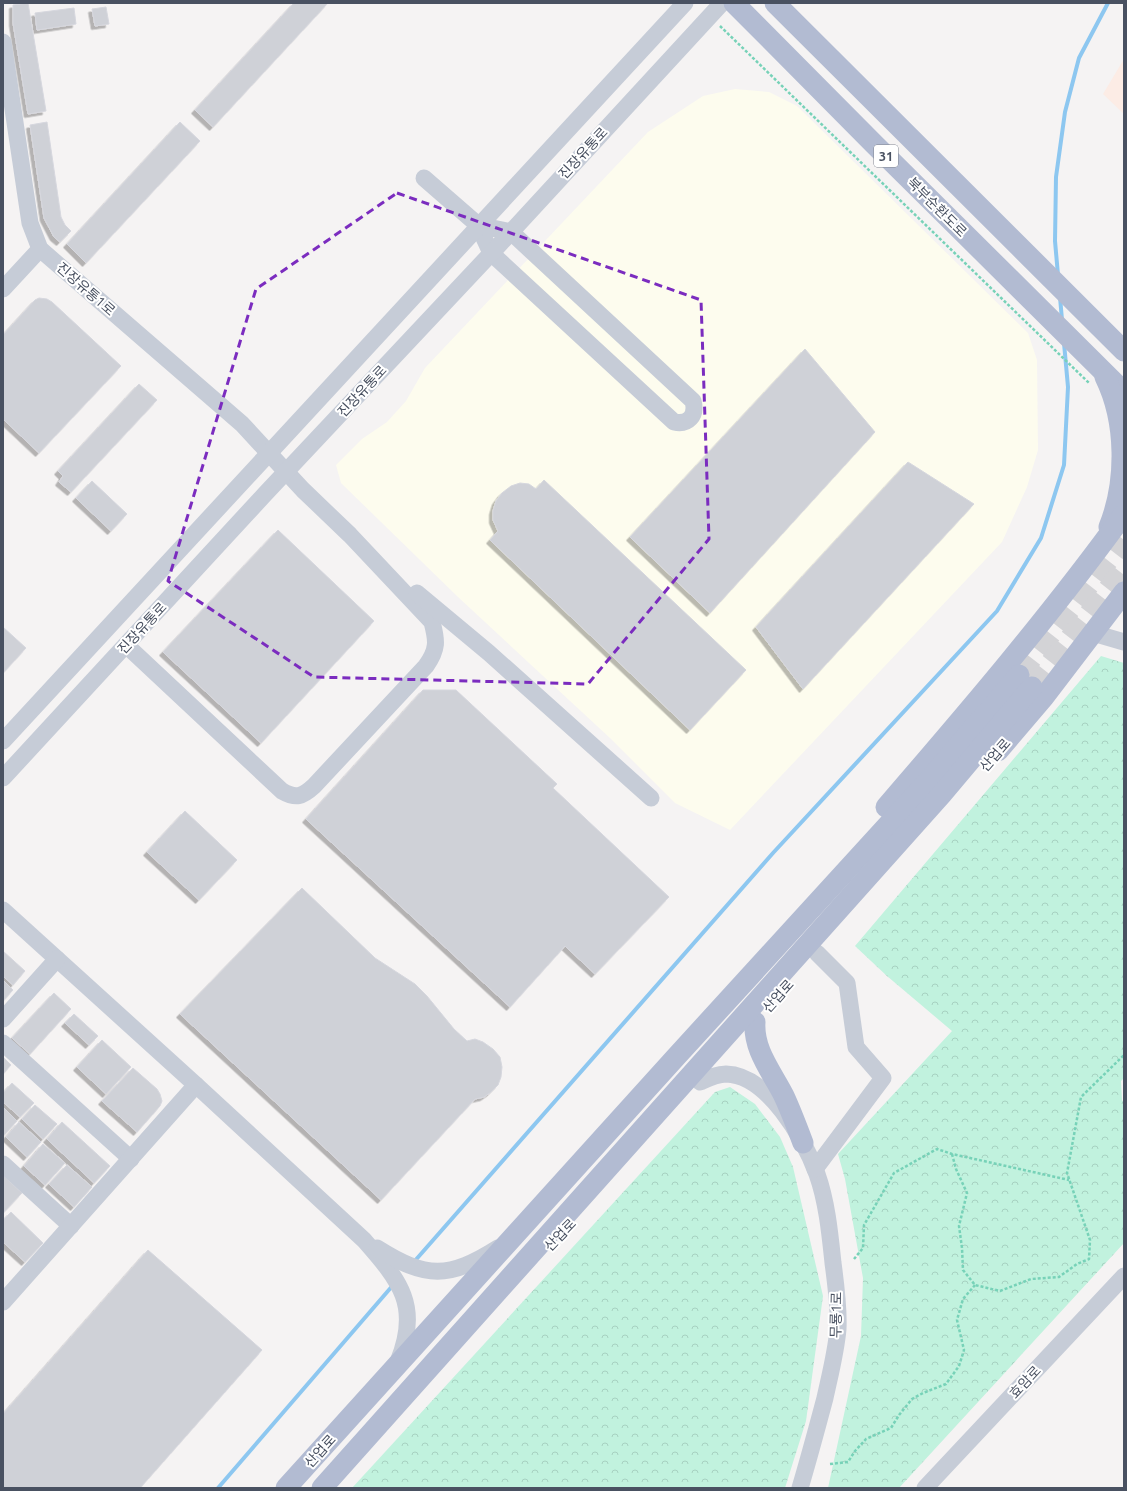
<svg xmlns="http://www.w3.org/2000/svg" width="1127" height="1491" viewBox="0 0 1127 1491" font-family="Ubuntu,'Noto Sans KR',sans-serif">
  <style>
    .commercial { fill: #fdfcee }
    .medical { fill: #fcece5 }
    .forest { fill: url(#forest-crowns) }
    .lines { fill: none; stroke-linecap: round; stroke-linejoin: round }
    .stream { stroke: #8dc7f0; stroke-width: 4 }
    .building { fill: #cfd1d7; stroke: #d6d7de; filter: url(#shadow) }
    .major-tunnel { stroke: #d3d3d6; stroke-width: 21; stroke-dasharray: 21 10; stroke-linecap: butt }
    .path { stroke: #77d2b8; stroke-width: 2.5; stroke-dasharray: 3 2; stroke-linecap: butt }
    .minor { stroke: #c6ccd7; stroke-width: 17 }
    .major { stroke: #b2bbd2; stroke-width: 21 }
    .marked { fill: none; stroke: #7b2cbf; stroke-width: 3; stroke-dasharray: 8 5; stroke-linejoin: round }
    .labels { text-anchor: middle; dominant-baseline: central; stroke-width: 4; stroke-linejoin: round; paint-order: stroke }
    .shield { fill: #fff; stroke: #808590; stroke-width: 1 }
    .shield-label { font-size: 13px; font-weight: bold; fill: #495161 }
    .street-label { font-size: 14px; fill: #495161; stroke: #fff }
  </style>
  <defs>
    <pattern id="forest-crowns" width="20" height="18" patternUnits="userSpaceOnUse"><rect width="20" height="18" fill="#c1f2de"/><path d="M2 6a3 3 0 1 1 6 0M12 15a3 3 0 1 1 6 0" fill="none" stroke="#a7d1c1"/></pattern>
    <filter id="shadow"><feDropShadow dx="-3.5" dy="3.5" stdDeviation="0" flood-color="#0004"/></filter>
  </defs>
  <rect width="100%" height="100%" fill="#f5f3f3"/>
  <path class="commercial" d="M735,89L769,92L797,106L1028,333L1037,360L1038,450L1027,487L1002,542L730,830L675,803L610,738L458,597L341,483L336,465L362,439L387,422L406,401L425,368L648,132L703,96Z"/>
  <path class="medical" d="M1124,59V114L1103,94Z"/>
  <g class="forest">
    <path d="M1101,656L1124,663V1078L1121,1081L1122,1100L1124,1103V1243L899,1488H828L861,1336L863,1278L845,1179L838,1154L952,1031L887,976L855,946Z"/>
    <path d="M730,1087L755,1104L780,1137L793,1167L823,1296L806,1421L785,1488H352L715,1092Z"/>
  </g>
  <g class="lines">
    <g class="stream">
      <path d="M1058,275L1055,241L1056,177L1065,112L1079,58L1108,3"/>
      <path d="M1060,297L1062,320"/>
      <path d="M413,1263L773,853L997,611L1041,538L1064,465L1068,387L1064,343"/>
      <path d="M218,1488L394,1284"/>
    </g>
  </g>
  <g class="building">
    <path d="M28,3L46,111L28,114L13,23V5Z"/>
    <path d="M294,3H328L213,127L195,110Z"/>
    <path d="M106,7L109,24L95,26L92,9Z"/>
    <path d="M74,8L76,24L37,30L35,13Z"/>
    <path d="M47,122L61,217L65,225L71,231L60,242L54,237L44,218L30,125Z"/>
    <path d="M180,122L200,141L86,263L67,244Z"/>
    <path d="M39,298L47,299L52,302L121,366L39,453L3,419V335L35,300Z"/>
    <path d="M805,349L875,432L710,613L630,537Z"/>
    <path d="M139,384L157,400L71,492L59,482L63,476L58,471Z"/>
    <path d="M908,462L974,504L803,689L756,627Z"/>
    <path d="M544,480L746,670L690,730L490,540L498,531L493,520V511L496,501L502,493L511,486L520,483L529,484L536,489Z"/>
    <path d="M92,481L127,514L111,531L76,498Z"/>
    <path d="M278,530L374,621L261,743L163,652Z"/>
    <path d="M3,627L26,648L3,673Z"/>
    <path d="M423,690H456L557,784L553,788L669,897L595,974L565,946L510,1007L306,819Z"/>
    <path d="M185,811L237,860L199,900L147,852Z"/>
    <path d="M302,888L375,958L415,984L427,996L454,1029L467,1041L475,1039L483,1042L493,1049L500,1057L502,1067L501,1077L498,1085L491,1092L484,1097L475,1099L381,1200L180,1014Z"/>
    <path d="M3,951L25,971L13,985L3,976Z"/>
    <path d="M4,981L13,990L3,1001V982Z"/>
    <path d="M54,993L71,1009L30,1054L12,1038Z"/>
    <path d="M74,1014L98,1036L89,1045L65,1023Z"/>
    <path d="M102,1040L131,1067L106,1094L77,1067Z"/>
    <path d="M3,1057L11,1065L3,1074Z"/>
    <path d="M133,1068L157,1089L160,1094L162,1101L160,1106L137,1132L102,1101Z"/>
    <path d="M12,1083L34,1103L20,1117L3,1102V1093Z"/>
    <path d="M35,1105L57,1124L43,1139L22,1119Z"/>
    <path d="M3,1107L17,1121L4,1135L3,1134Z"/>
    <path d="M19,1122L41,1142L27,1157L6,1137Z"/>
    <path d="M62,1122L110,1166L94,1183L47,1139Z"/>
    <path d="M43,1144L65,1163L45,1185L24,1166Z"/>
    <path d="M67,1165L92,1187L74,1207L49,1184Z"/>
    <path d="M3,1175L22,1193L3,1213Z"/>
    <path d="M11,1212L43,1243L25,1262L3,1242V1220Z"/>
    <path d="M148,1250L262,1350L140,1488H3V1414Z"/>
  </g>
  <g class="lines">
    <g class="major-tunnel">
      <path d="M1019,675L1124,540"/>
      <path d="M1032,687L1124,569"/>
    </g>
    <g class="path">
      <path d="M720,26L1089,383"/>
      <path d="M952,1154L956,1169L967,1193L959,1226L962,1248L963,1270L975,1285L1000,1291L1031,1279L1059,1277L1077,1264L1089,1259L1090,1240L1067,1173L1081,1097L1124,1055"/>
      <path d="M854,1259L863,1248L864,1225L894,1173L937,1149L952,1154L1069,1180"/>
      <path d="M830,1464L848,1462L855,1451L866,1439L891,1428L899,1415L912,1399L923,1393L946,1384L959,1366L964,1350L957,1320L963,1299L975,1285"/>
    </g>
    <g class="minor">
      <path d="M3,42L30,223L40,249L242,424L303,490L350,535L432,622C437,641 438,649 426,666L314,786C302,797 296,799 282,791L126,645"/>
      <path d="M424,178L478,225"/>
      <path d="M478,225L511,232L693,401C697,416 688,425 674,422L491,253Z"/>
      <path d="M3,289L40,249"/>
      <path d="M417,593L489,653L651,798"/>
      <path d="M1093,633L1124,642"/>
      <path d="M3,741L685,3"/>
      <path d="M3,778L265,494L499,245L722,3"/>
      <path d="M3,910L196,1085L364,1240C400,1281 421,1306 398,1362"/>
      <path d="M3,1019L57,959"/>
      <path d="M3,1043L131,1159"/>
      <path d="M700,1082C709,1078 717,1074 726,1074C768,1075 804,1139 817,1174C827,1202 830,1234 833,1263C836,1285 839,1308 838,1329C836,1352 830,1375 825,1398C817,1428 809,1458 800,1488"/>
      <path d="M3,1164L71,1226"/>
      <path d="M815,1169L883,1078L856,1047L847,983L817,953"/>
      <path d="M377,1248C426,1279 449,1279 498,1248"/>
      <path d="M3,1302L196,1085"/>
      <path d="M925,1488L1124,1276"/>
    </g>
    <g class="major">
      <path d="M734,3L874,144L1124,392"/>
      <path d="M775,3L1124,351"/>
      <path d="M1105,377C1127,422 1127,482 1109,527"/>
      <path d="M998,751L1044,697L1124,592"/>
      <path d="M886,807C968,712 1050,616 1124,514"/>
      <path d="M755,1022C753,1050 772,1072 784,1096C791,1111 797,1127 803,1143"/>
      <path d="M286,1488L675,1058L928,781L1019,675"/>
      <path d="M322,1488L942,794L1032,687"/>
    </g>
  </g>
  <path class="marked" d="M397,193L701,300L709,539L588,684L314,677L168,581L256,289Z"/>
  <g class="labels">
    <rect class="shield" x="874" y="145" width="24" height="22" rx="3"/>
    <g class="shield-label">
      <text x="886" y="156">31</text>
    </g>
    <g class="street-label">
      <text transform="translate(583 153) rotate(-47)">진장유통로</text>
      <text transform="translate(937 207) rotate(45)">북부순환도로</text>
      <text transform="translate(86 289) rotate(41)">진장유통1로</text>
      <text transform="translate(362 391) rotate(-47)">진장유통로</text>
      <text transform="translate(142 628) rotate(-47)">진장유통로</text>
      <text transform="translate(995 755) rotate(-49)">산업로</text>
      <text transform="translate(778 996) rotate(-48)">산업로</text>
      <text transform="translate(560 1235) rotate(-46)">산업로</text>
      <text transform="translate(836 1315) rotate(-89)">무룡1로</text>
      <text transform="translate(1025 1382) rotate(-47)">효암로</text>
      <text transform="translate(320 1451) rotate(-48)">산업로</text>
    </g>
  </g>
  <rect width="1127" height="1491" fill="none" stroke="#495161" stroke-width="8"/>
</svg>
